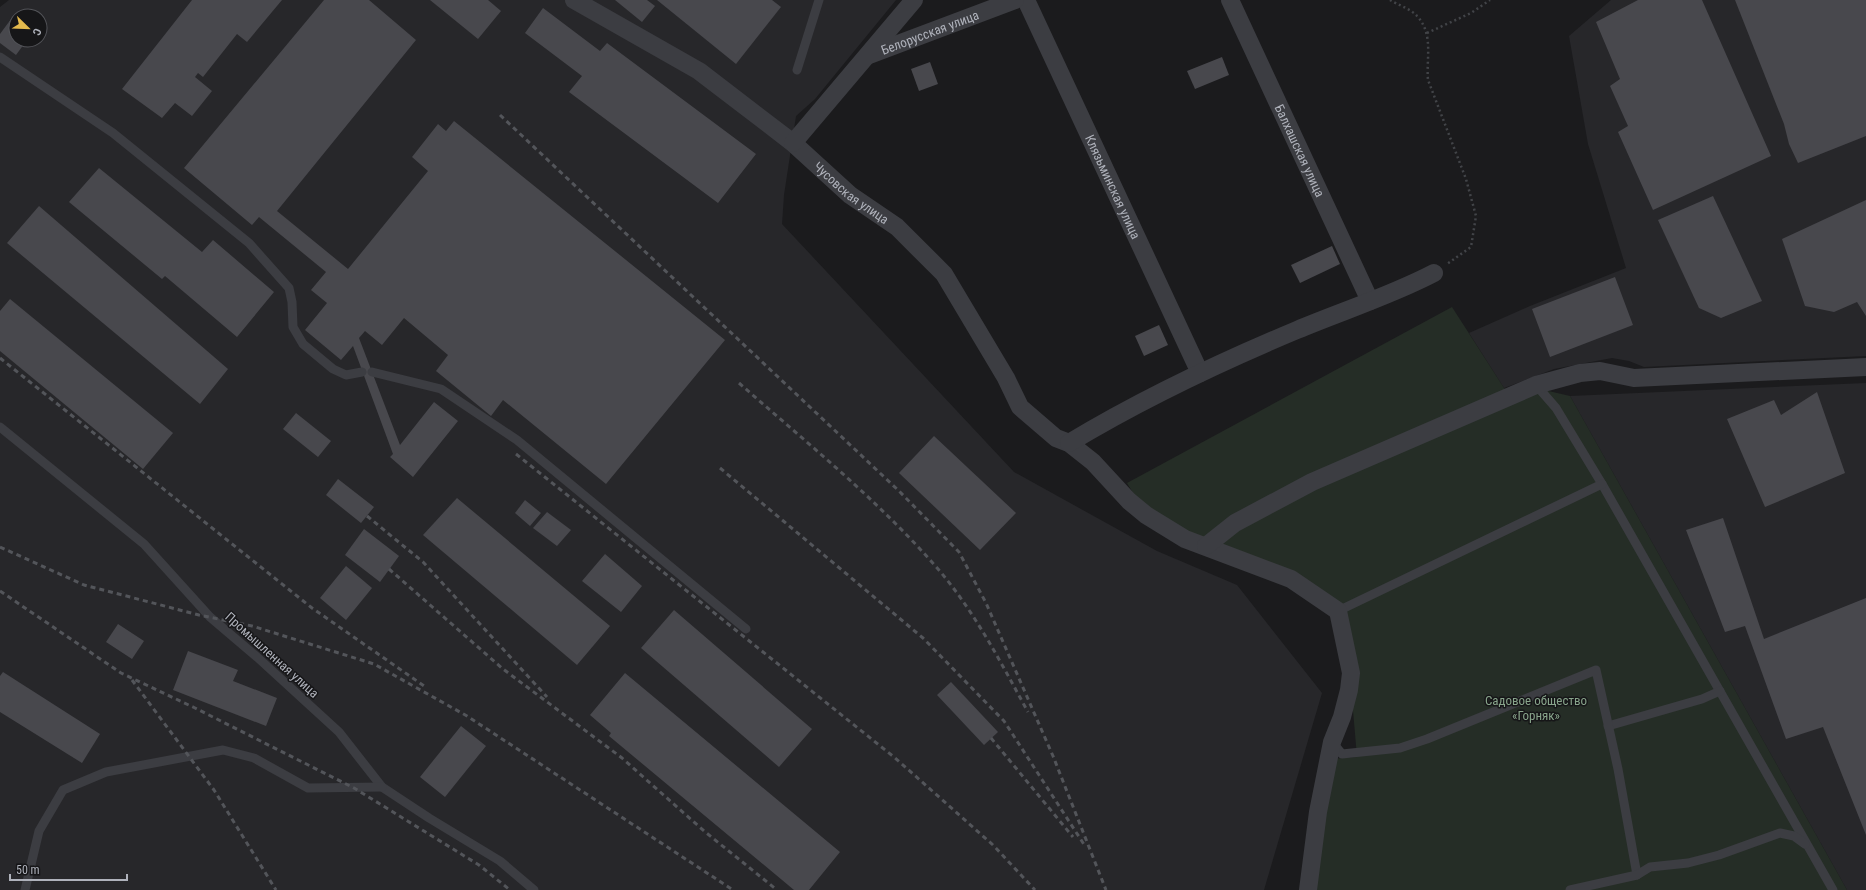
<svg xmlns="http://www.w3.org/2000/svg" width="1866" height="890" viewBox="0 0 1866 890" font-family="'Roboto Condensed',sans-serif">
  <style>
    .built { fill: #27272a; fill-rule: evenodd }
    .green { fill: #252d26 }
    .building { fill: #48484d }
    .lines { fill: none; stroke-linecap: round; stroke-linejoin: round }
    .path { stroke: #424448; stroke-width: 2.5; stroke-dasharray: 2 3; stroke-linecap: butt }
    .lane { stroke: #3c3d42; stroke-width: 9 }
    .street { stroke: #3c3d42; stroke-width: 18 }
    .rail { stroke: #53555a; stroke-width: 3; stroke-dasharray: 5 4; stroke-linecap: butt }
    .labels { text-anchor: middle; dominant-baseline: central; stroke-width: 3; stroke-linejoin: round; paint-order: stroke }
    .street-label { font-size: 13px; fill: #afb2bb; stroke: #161618 }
    .park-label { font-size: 13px; fill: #88a48b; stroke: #161618 }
  </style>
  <rect width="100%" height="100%" fill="#1b1b1d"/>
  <g class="built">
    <path d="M9,0H896L815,99L796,116L784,195L782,224L1014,472L1157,551L1237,585L1322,693L1264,890H0V7ZM16,16H40V40H16Z"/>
    <path d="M1611,0H1866V356L1644,367L1629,361L1612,358L1554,369L1504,388L1469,333L1530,306L1626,268L1588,144L1569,36Z"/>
    <path d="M1866,383V890H1847L1570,396Z"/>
  </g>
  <path class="green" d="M1452,307L1504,388L1512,397L1540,389L1570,396L1847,890H1308L1330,759L1357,757L1347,640L1338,611L1194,536L1138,501L1127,483Z"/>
  <g class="building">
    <path d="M192,0H282L247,42L237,34L203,77L198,73L195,77L212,91L192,116L175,103L162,118L122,89Z"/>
    <path d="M324,0H369L416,40L277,211L348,269L428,171L412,157L438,124L446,131L454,121L725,340L606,484L503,400L491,416L436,371L448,355L404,318L382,345L365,331L359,338L400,445L434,402L458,421L413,477L390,457L393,454L353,346L341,360L305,330L327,303L311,290L326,272L259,217L252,225L184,168Z"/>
    <path d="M430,0H488L501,11L478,39Z"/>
    <path d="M615,0H647L655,6L642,22Z"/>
    <path d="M657,0H772L781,7L736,64Z"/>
    <path d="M1638,0H1702L1771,156L1653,210L1618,132L1628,126L1610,86L1620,79L1596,22Z"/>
    <path d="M1735,0H1866V136L1798,163L1789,144L1784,124Z"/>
    <path d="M543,8L600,51L607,43L756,154L718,203L569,92L582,76L525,33Z"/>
    <path d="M14,15L16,17V40H27L16,55L0,43V34Z"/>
    <path d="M1222,57L1229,75L1195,89L1187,71Z"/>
    <path d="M930,62L938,84L919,91L911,69Z"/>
    <path d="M99,168L202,252L213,240L274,292L237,337L165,276L162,279L69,202Z"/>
    <path d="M1713,196L1762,301L1721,318L1699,308L1658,220Z"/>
    <path d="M1866,200V316L1857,302L1834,312L1805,306L1782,239Z"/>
    <path d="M39,206L228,369L200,404L7,243Z"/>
    <path d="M1332,246L1340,264L1300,283L1291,265Z"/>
    <path d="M1615,277L1633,325L1550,357L1532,309Z"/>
    <path d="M10,299L173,433L143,469L0,351V311Z"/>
    <path d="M1159,325L1168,345L1144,356L1135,336Z"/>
    <path d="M1817,392L1845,473L1765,507L1727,419L1774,400L1781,415Z"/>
    <path d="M296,413L331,441L318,457L283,429Z"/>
    <path d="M934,436L1016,513L980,550L899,473Z"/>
    <path d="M338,479L374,507L361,523L326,495Z"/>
    <path d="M457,498L610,626L577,665L423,535Z"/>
    <path d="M525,500L541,513L530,526L515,513Z"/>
    <path d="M547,512L571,530L557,546L533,528Z"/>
    <path d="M1723,518L1764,639L1866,598V835L1823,727L1786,739L1745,626L1725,632L1686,530Z"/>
    <path d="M364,529L399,556L380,582L345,555Z"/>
    <path d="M605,554L642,586L621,612L582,581Z"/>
    <path d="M346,566L372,588L346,620L320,598Z"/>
    <path d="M674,610L812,729L779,767L641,648Z"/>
    <path d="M118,624L144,641L132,659L106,642Z"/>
    <path d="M188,651L238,670L233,681L277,698L266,726L173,690Z"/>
    <path d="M3,672L100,734L82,763L0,712V676Z"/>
    <path d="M625,673L840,852L809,890H794L609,736L611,733L590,715Z"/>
    <path d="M951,682L998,732L984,745L937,695Z"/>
    <path d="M461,726L486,746L445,797L420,777Z"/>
  </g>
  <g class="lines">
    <g class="path">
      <path d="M1390,0C1398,5 1411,9 1417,16C1434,34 1426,59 1428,80L1466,179L1476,216L1471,247L1447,264"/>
      <path d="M1427,33L1471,13L1490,0"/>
    </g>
    <g class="lane">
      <path d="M0,57L113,133L249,243L289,288L292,302L293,327L303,344L333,369L346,375L362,372"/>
      <path d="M797,70L819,0"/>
      <path d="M372,372L441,389L517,440L746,629"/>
      <path d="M1536,385L1556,408L1602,484L1833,890"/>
      <path d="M0,427L144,544L210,617L257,657L339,732L382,787L429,818L500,861L534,890"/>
      <path d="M1338,611L1602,484"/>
      <path d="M1608,726L1702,699L1720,691"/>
      <path d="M1332,742L1342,754L1400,748L1427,739L1596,670L1618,769L1637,875"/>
      <path d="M25,890L39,831L63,790L106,772L223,750L254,758L308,788L382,787"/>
      <path d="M1570,890L1637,875L1650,867L1688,863L1719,855L1780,833L1794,836L1805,844"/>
    </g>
    <g class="street">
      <path id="s1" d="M574,0L699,71L793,143L850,195L897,227L944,274L1006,378L1020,407L1056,438L1069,443L1093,462L1129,501L1146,515L1185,539L1291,579L1338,611L1351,673L1349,690L1342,717L1332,742L1318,812L1308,890"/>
      <path id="s2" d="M1026,0L1200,373"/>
      <path id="s3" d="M1230,0L1370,301"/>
      <path id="s4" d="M869,55L1015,0"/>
      <path d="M793,143L914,0"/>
      <path d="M1069,443C1142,399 1218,363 1297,330C1342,311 1390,296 1434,273"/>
      <path d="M1206,546L1235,523L1312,482L1536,385L1580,373L1600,371L1634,378L1866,367"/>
    </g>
    <g class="rail">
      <path d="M500,115L898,490L959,552L986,603L1053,756L1106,890"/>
      <path d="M0,358L312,608L427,688"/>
      <path d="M739,383C807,443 878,500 938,569C975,612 1001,663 1028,712"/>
      <path d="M516,454L894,757L993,845L1035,890"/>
      <path d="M720,468L923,638L1004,721L1085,846"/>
      <path d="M367,516L423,562L547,697"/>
      <path d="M0,547L84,585L199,615L252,626L374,664L467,716L733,890"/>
      <path d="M389,569L503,669L622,758L704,831L777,890"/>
      <path d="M0,591L121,673L195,708L354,788L479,865L510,890"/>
      <path d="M132,680L214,790L276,890"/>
      <path d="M991,738L1073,837"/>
    </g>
  </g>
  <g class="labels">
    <g class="street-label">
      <text stroke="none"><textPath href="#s4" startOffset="65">Белорусская улица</textPath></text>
      <text stroke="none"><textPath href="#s3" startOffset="166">Балхашская улица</textPath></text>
      <text stroke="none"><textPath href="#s2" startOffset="206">Клязьминская улица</textPath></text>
      <text stroke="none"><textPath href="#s1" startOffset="339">Чусовская улица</textPath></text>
      <text transform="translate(272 655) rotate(42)">Промышленная улица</text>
    </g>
    <g class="park-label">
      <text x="1536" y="700">Садовое общество<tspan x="1536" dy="15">«Горняк»</tspan></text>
    </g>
  </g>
  <g transform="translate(28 28) rotate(113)"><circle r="19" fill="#161618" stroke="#535459"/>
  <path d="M0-3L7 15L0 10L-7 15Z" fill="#e3b94d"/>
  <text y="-6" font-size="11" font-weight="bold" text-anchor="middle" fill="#afb2bb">С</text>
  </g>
  <path d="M10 874v6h117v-6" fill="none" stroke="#afb2bb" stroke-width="2"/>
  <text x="16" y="874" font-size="12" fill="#afb2bb" stroke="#161618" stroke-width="3" paint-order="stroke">50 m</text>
</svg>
